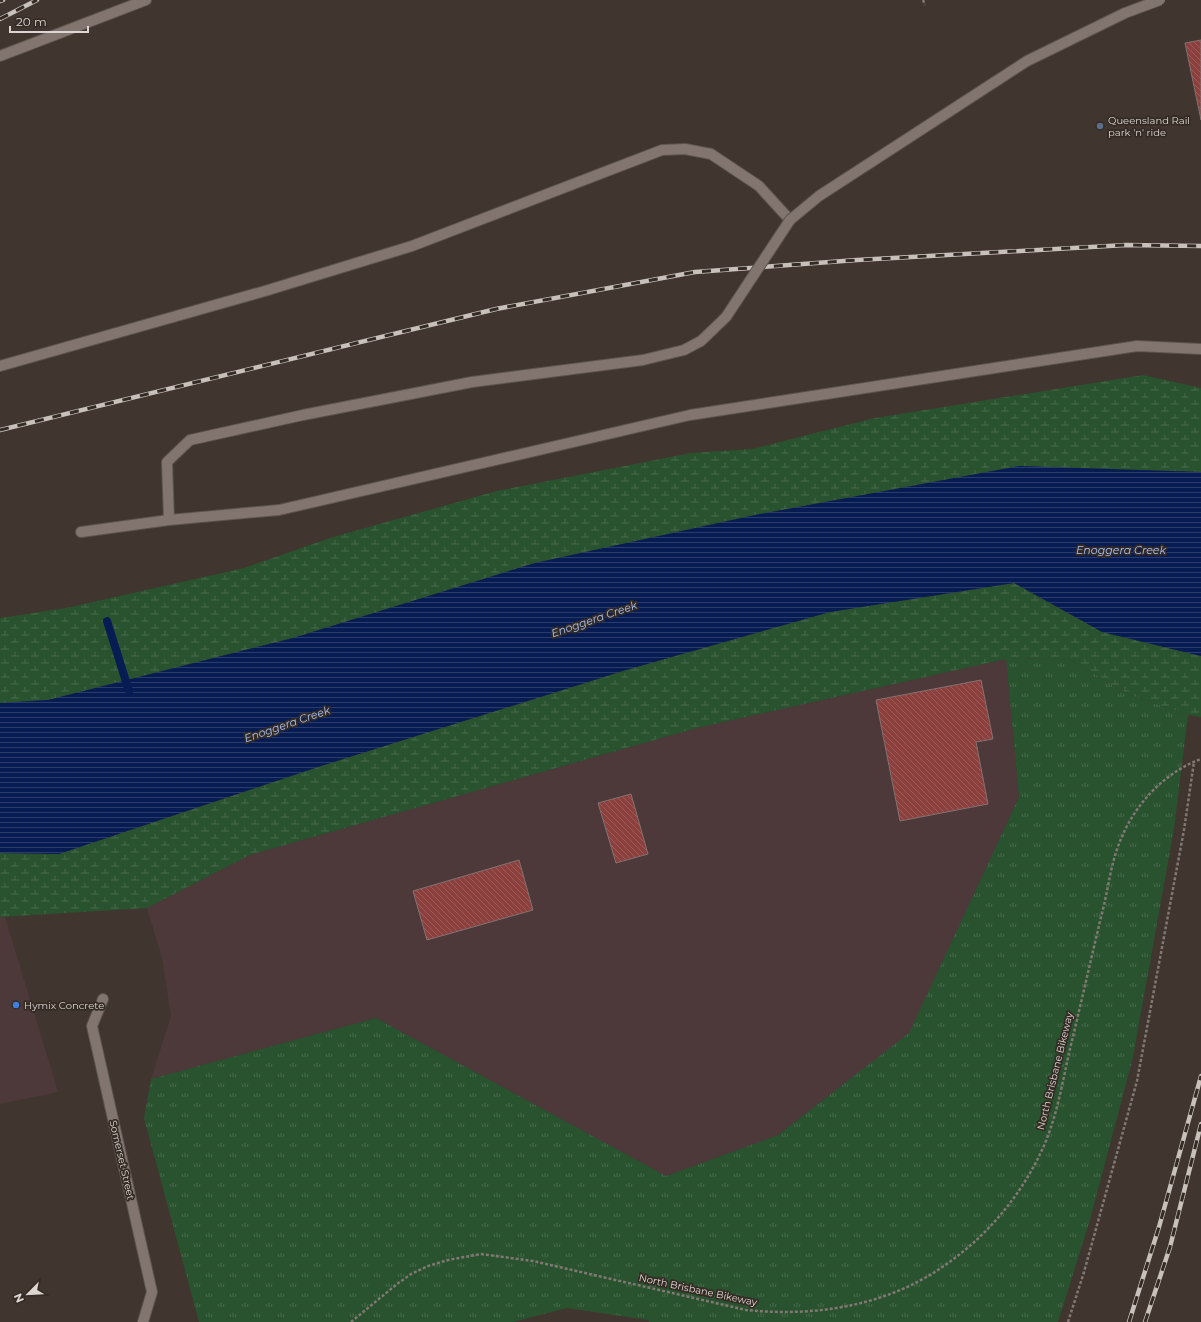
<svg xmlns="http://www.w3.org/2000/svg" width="1201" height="1322" viewBox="0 0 1201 1322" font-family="Montserrat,sans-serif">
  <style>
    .industrial { fill: #4e393a }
    .wetland { fill: url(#wetland-marsh) }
    .park { fill: url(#park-tufts) }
    .water { fill: url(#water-rules) }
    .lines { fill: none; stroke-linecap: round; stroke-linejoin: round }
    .stream { stroke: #071c53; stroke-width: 8 }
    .building { fill: url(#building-back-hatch); stroke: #817271 }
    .lane-casing { stroke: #5d544f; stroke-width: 12 }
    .street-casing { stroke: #5d544f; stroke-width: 12 }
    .path { stroke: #817873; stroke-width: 2.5; stroke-dasharray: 3 2; stroke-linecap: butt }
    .lane { stroke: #82756f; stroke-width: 10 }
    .street { stroke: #82756f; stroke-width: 10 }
    .rail-casing { stroke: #c7c0bb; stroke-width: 4.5 }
    .rail { stroke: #352b25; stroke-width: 3; stroke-dasharray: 9; stroke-linecap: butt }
    .lane-bridge-casing { stroke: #5d544f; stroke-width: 12; stroke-linecap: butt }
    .lane-bridge { stroke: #82756f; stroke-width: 10 }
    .service-dot { fill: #5c6f8a; stroke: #352b25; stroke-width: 1.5 }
    .shop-dot { fill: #3f7fe0; stroke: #352b25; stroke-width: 1.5 }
    .labels { text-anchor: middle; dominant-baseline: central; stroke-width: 3.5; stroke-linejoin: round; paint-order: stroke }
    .poi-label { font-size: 10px; fill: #dcd5d1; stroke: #352b25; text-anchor: start }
    .street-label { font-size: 10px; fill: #dcd5d1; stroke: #352b25 }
    .water-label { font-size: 11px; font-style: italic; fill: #a8c2f7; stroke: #352b25 }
  </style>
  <defs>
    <pattern id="wetland-marsh" width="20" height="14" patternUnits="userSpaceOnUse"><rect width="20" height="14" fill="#29522f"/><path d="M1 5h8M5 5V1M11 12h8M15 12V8" fill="none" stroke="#476a4c"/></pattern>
    <pattern id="park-tufts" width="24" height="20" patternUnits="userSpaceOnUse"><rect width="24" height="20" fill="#29522f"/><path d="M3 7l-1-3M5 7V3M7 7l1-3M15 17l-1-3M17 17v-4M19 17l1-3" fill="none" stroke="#476a4c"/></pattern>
    <pattern id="water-rules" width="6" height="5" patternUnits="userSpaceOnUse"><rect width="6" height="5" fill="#071c53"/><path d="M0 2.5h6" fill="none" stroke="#2b3c6b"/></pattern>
    <pattern id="building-back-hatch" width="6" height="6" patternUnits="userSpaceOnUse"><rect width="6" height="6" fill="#8c403e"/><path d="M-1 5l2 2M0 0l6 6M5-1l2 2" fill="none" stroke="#9c5b59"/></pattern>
  </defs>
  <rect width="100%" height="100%" fill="#40352f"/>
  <g class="industrial">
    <path d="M1006,659L1019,797L909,1034L778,1135L666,1176L376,1018L151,1079L171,1016L162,958L147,908L250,855L697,728Z"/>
    <path d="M0,917H5L58,1092L0,1104Z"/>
  </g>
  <g class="wetland">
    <path d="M1143,375L1201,388V472L1019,466L755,515L535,563L293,638L48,700L0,703V618L66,608L244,568L333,537L497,491L691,453L752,449L875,418Z"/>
    <path d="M1014,583L1102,632L1201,656V717L1188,715L1130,695L1067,658L1006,659L697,728L250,855L147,908L0,917V853L59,854L321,766L626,670L830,612Z"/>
  </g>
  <path class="park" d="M1067,658L1130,695L1188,715L1174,829L1133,1057L1090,1220L1058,1322H649L648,1320L567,1308L513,1322H199L144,1118L151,1079L376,1018L666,1176L778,1135L909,1033L1019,797L1006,659Z"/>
  <path class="water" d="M1019,466L1201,472V656L1102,632L1014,583L830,612L626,670L321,766L59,854L0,853V703L48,700L293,638L535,563L755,515Z"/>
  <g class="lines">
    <path class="stream" d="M107,621L129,691"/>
  </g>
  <g class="building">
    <path d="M1201,40V120L1185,43Z"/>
    <path d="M981,680L993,739L976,742L988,804L900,821L876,700Z"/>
    <path d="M631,794L648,854L616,863L598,803Z"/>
    <path d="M519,860L533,910L427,940L413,891Z"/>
  </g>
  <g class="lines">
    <defs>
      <g id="lane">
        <path d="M0,56L146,0"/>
        <path d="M0,366L265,291L412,246L662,150L685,149L711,154L759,186L790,220"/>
        <path d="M169,520L279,510L690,415L1137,346L1201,349"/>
        <path d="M81,532L169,520L167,462L190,440L303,415"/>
      </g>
      <path id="street" d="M103,999L92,1026L152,1292L143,1322"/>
    </defs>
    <use href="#lane" class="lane-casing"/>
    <use href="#street" class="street-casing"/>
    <g class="path">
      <path d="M923,0L925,5"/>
      <path d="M351,1322L397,1284L411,1274L428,1266L448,1260L481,1254L533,1261L746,1310C817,1317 889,1306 948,1263C989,1234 1021,1195 1042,1150C1056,1120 1062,1085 1069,1053C1081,1004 1092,954 1104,905C1109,883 1112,859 1121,839C1135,804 1165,772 1201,759"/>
      <path d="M1068,1322L1084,1272L1137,1081L1184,830L1194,762"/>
    </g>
    <use href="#lane" class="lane"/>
    <use href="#street" class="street"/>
    <defs>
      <g id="rail">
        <path d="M0,1L3,0"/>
        <path d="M0,19L37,0"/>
        <path d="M0,430L496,309L695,272L857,260L1126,245L1201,246"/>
        <path d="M1129,1322L1159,1227L1201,1076"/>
        <path d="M1145,1322L1170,1247L1201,1124"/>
      </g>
    </defs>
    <use href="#rail" class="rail-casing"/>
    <use href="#rail" class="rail"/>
    <defs>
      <path id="lane-bridge" d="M303,415L472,382L643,360L684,350L701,341L726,317L790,220L819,196L1027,61L1125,13L1160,0"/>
    </defs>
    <use href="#lane-bridge" class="lane-bridge-casing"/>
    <use href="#lane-bridge" class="lane-bridge"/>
  </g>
  <circle class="service-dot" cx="1100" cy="126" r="4"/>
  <circle class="shop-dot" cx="16" cy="1005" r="4"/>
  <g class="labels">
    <g class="poi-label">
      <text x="1108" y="120">Queensland Rail<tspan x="1108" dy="12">park 'n' ride</tspan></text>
      <text x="24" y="1005">Hymix Concrete</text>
    </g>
    <g class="street-label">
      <text transform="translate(1055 1071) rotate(-76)">North Brisbane Bikeway</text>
      <text transform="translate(122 1160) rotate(77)">Somerset Street</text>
      <text transform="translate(698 1290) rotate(12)">North Brisbane Bikeway</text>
    </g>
    <g class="water-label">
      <text x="1121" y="550">Enoggera Creek</text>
      <text transform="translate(594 619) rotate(-19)">Enoggera Creek</text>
      <text transform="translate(287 724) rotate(-19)">Enoggera Creek</text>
    </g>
  </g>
  <g transform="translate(28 1294) rotate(246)" stroke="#352b25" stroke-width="3" paint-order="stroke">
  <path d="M0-3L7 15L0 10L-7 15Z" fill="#dcd5d1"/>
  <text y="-6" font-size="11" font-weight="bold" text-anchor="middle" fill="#dcd5d1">N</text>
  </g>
  <path d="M10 26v6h78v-6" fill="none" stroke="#dcd5d1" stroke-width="2"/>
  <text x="16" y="26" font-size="12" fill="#dcd5d1" stroke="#352b25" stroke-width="3" paint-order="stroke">20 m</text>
</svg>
